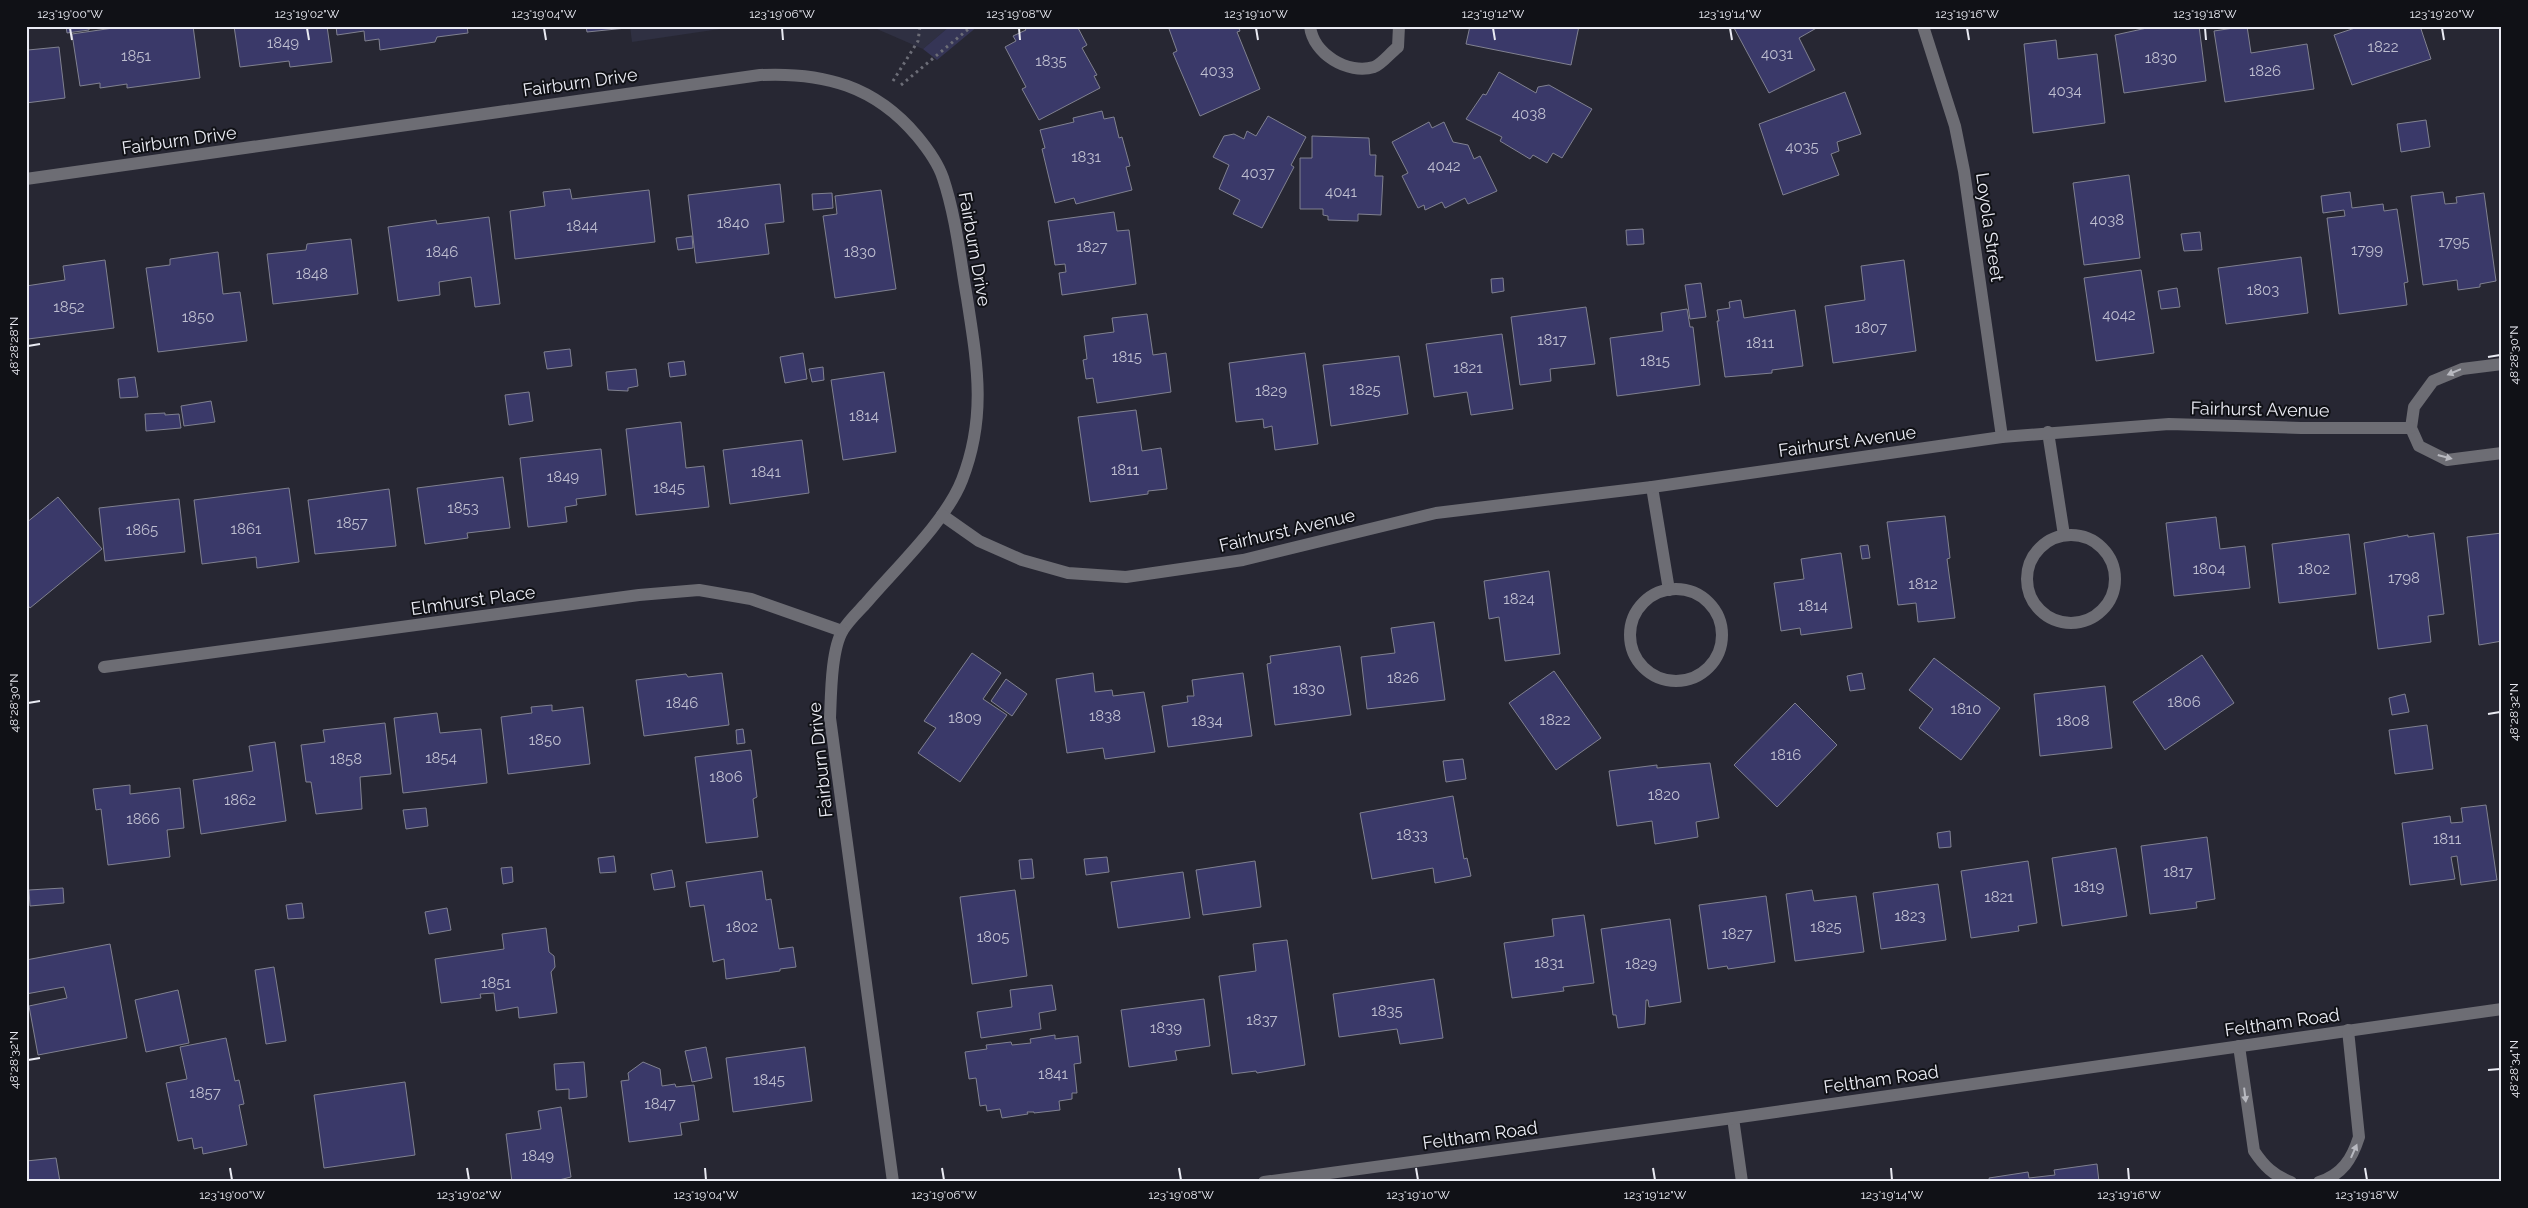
<svg xmlns="http://www.w3.org/2000/svg" width="2528" height="1208" viewBox="0 0 2528 1208" font-family="Raleway,sans-serif">
  <style>
    .built { fill: #2f3042 }
    .green { fill: #353556 }
    .building { fill: #3a3969; stroke: #808190 }
    .lines { fill: none; stroke-linecap: round; stroke-linejoin: round }
    .path { stroke: #6c6d77; stroke-width: 3; stroke-dasharray: 2.5 4; stroke-linecap: butt }
    .minor { stroke: #6d6d74; stroke-width: 12 }
    .oneway { fill: #b8b9c0 }
    .ticks { fill: none; stroke: #eaebf3; stroke-width: 2 }
    .labels { text-anchor: middle; dominant-baseline: central; stroke-width: 4; stroke-linejoin: round; paint-order: stroke }
    .number-label { font-size: 15px; fill: #bebed0 }
    .street-label { font-size: 18px; fill: #eaebf3; stroke: #101116 }
    .neatline { fill: none; stroke: #eaebf3; stroke-width: 2 }
    .ticks-label { font-size: 12px; text-anchor: middle; fill: #eaebf3 }
  </style>
  <rect width="100%" height="100%" fill="#272733"/>
  <g class="built">
    <path d="M630,26H740L632,42Z"/>
    <path d="M870,26H950L923,49Z"/>
  </g>
  <path class="green" d="M950,26H978L937,60L923,49Z"/>
  <g class="building">
    <path d="M66,26H89V30L67,33Z"/>
    <path d="M127,26H193L200,78L127,88V84L100,88V83L80,86L72,34Z"/>
    <path d="M234,26H327L332,62L290,67L289,61L240,67Z"/>
    <path d="M336,26H467L468,33L437,37L435,42L380,50L379,39L365,41L364,31L337,35Z"/>
    <path d="M586,26H636V27L587,32Z"/>
    <path d="M1023,26H1077L1087,45L1082,48L1097,75L1094,76L1100,88L1039,120L1022,89L1026,87L1005,47L1016,41L1013,36L1026,30Z"/>
    <path d="M1168,26H1238L1240,31L1237,32L1260,89L1200,116L1173,53L1177,51Z"/>
    <path d="M1470,26H1579L1571,65L1466,44Z"/>
    <path d="M1733,26H1820L1799,38L1815,70L1769,93Z"/>
    <path d="M2156,26H2199L2206,81L2124,93L2115,35Z"/>
    <path d="M2247,26L2251,53L2307,44L2314,89L2225,102L2214,31Z"/>
    <path d="M2361,26H2420L2431,59L2352,85L2334,35Z"/>
    <path d="M26,40L28,50L59,47L65,98L26,103Z"/>
    <path d="M2056,40L2058,59L2097,54L2105,123L2033,133L2024,44Z"/>
    <path d="M1499,72L1536,93L1538,87L1549,85L1592,109L1562,158L1553,153L1547,163L1533,155L1530,159L1500,141L1502,137L1466,119L1483,94L1486,95Z"/>
    <path d="M1845,92L1861,134L1837,142L1839,151L1831,154L1839,175L1783,195L1759,124Z"/>
    <path d="M1102,111L1104,119L1114,117L1119,138L1122,137L1130,166L1126,167L1132,190L1076,204L1074,198L1055,203L1042,149L1045,148L1040,130L1074,122L1073,118Z"/>
    <path d="M1268,116L1306,137L1291,165L1294,167L1262,228L1233,214L1240,200L1219,189L1229,165L1213,157L1224,136L1234,134L1244,139L1247,131L1256,136Z"/>
    <path d="M2426,120L2430,147L2401,152L2397,124Z"/>
    <path d="M1429,122L1432,128L1444,122L1453,142L1468,145L1474,159L1480,156L1497,191L1468,204L1465,198L1445,208L1442,202L1425,210L1424,205L1418,208L1402,176L1408,173L1392,142Z"/>
    <path d="M1312,136L1369,138L1370,155H1376L1375,176H1383L1381,215L1358,214V221L1328,220V216L1323,215V209H1300V158H1312Z"/>
    <path d="M2129,175L2140,258L2084,265L2073,183Z"/>
    <path d="M780,184L784,222L765,224L769,254L696,263L688,195Z"/>
    <path d="M570,189L572,199L649,190L655,242L515,259L510,211L545,206L543,192Z"/>
    <path d="M881,190L896,289L835,298L823,216L837,214L835,196Z"/>
    <path d="M2350,192L2352,208L2383,204L2384,211L2397,209L2408,282L2404,283L2407,305L2339,314L2327,218L2345,216L2344,210L2323,213L2321,196Z"/>
    <path d="M2443,192L2445,204L2457,203L2456,197L2484,193L2496,281L2480,284V287L2458,290L2457,280L2423,285L2411,196Z"/>
    <path d="M832,193L833,208L813,210L812,194Z"/>
    <path d="M1114,212L1117,231L1129,230L1136,284L1062,295L1059,273L1066,272L1065,264L1055,265L1048,221Z"/>
    <path d="M489,217L500,304L475,307L471,277L439,282L440,295L398,301L388,227L436,220L437,224Z"/>
    <path d="M1643,229L1644,244L1627,245L1626,230Z"/>
    <path d="M2200,232L2202,250L2184,251L2181,234Z"/>
    <path d="M692,236L693,248L678,250L676,238Z"/>
    <path d="M351,239L358,294L273,304L267,254L306,250L307,244Z"/>
    <path d="M218,252L223,294L240,292L247,341L158,352L146,268L170,265V259Z"/>
    <path d="M2301,257L2308,313L2226,324L2218,268Z"/>
    <path d="M105,260L114,328L28,339L26,286L65,280L63,266Z"/>
    <path d="M1904,260L1916,351L1833,363L1825,306L1865,300L1861,266Z"/>
    <path d="M2141,270L2154,353L2096,361L2084,278Z"/>
    <path d="M1503,278L1504,291L1492,293L1491,279Z"/>
    <path d="M1701,283L1706,317L1690,319L1685,285Z"/>
    <path d="M2177,288L2180,307L2161,309L2158,291Z"/>
    <path d="M1741,300L1744,318L1795,310L1803,366L1772,370V373L1725,377L1717,321H1719L1717,310L1730,308L1729,302Z"/>
    <path d="M1586,307L1595,364L1550,369L1551,381L1520,385L1511,317Z"/>
    <path d="M1687,309L1690,327H1693L1700,385L1617,396L1610,338L1663,331L1661,313Z"/>
    <path d="M1147,314L1153,355L1166,353L1171,392L1097,403L1093,378L1086,379L1083,360L1087,359L1084,336L1114,332L1112,318Z"/>
    <path d="M1502,334L1513,409L1471,415L1467,392L1434,397L1426,344Z"/>
    <path d="M570,349L572,366L547,369L544,352Z"/>
    <path d="M803,353L807,379L785,383L780,357Z"/>
    <path d="M1305,353L1318,444L1275,450L1272,426L1264,428L1263,419L1236,422L1229,363Z"/>
    <path d="M1399,356L1408,414L1331,426L1323,365Z"/>
    <path d="M684,361L686,375L670,377L668,363Z"/>
    <path d="M823,367L824,380L812,382L809,369Z"/>
    <path d="M636,369L638,386L628,388V391L608,390L606,372Z"/>
    <path d="M884,372L896,452L843,460L831,380Z"/>
    <path d="M135,377L138,397L120,398L118,379Z"/>
    <path d="M529,392L533,421L509,425L505,395Z"/>
    <path d="M211,401L215,422L184,426L181,406Z"/>
    <path d="M1136,410L1142,451L1161,448L1167,489L1148,491V494L1090,502L1078,417Z"/>
    <path d="M165,413V415L179,414L181,428L146,431L145,414Z"/>
    <path d="M681,422L686,468L704,466L709,507L636,515L626,429Z"/>
    <path d="M802,440L809,493L730,504L723,450Z"/>
    <path d="M601,449L606,495L576,499L577,505L565,507L567,522L528,527L520,458Z"/>
    <path d="M503,477L510,528L467,533L468,538L425,544L417,488Z"/>
    <path d="M289,488L299,562L257,568L256,557L202,564L194,500Z"/>
    <path d="M389,489L396,546L315,554L308,500Z"/>
    <path d="M58,497L102,549L30,608L26,603V523Z"/>
    <path d="M179,499L185,552L105,561L99,508Z"/>
    <path d="M1945,516L1950,558L1947,559L1955,618L1918,622L1916,603L1898,605L1887,522Z"/>
    <path d="M2216,517L2220,549L2245,546L2250,588L2174,596L2166,523Z"/>
    <path d="M2434,533L2444,614L2428,616L2431,642L2378,649L2364,543L2408,535V537Z"/>
    <path d="M2502,533V641L2479,645L2467,537Z"/>
    <path d="M2349,534L2356,594L2279,603L2272,544Z"/>
    <path d="M1868,545L1870,558L1862,559L1860,546Z"/>
    <path d="M1841,553L1852,628L1801,635L1800,628L1781,631L1774,583L1804,579L1801,559Z"/>
    <path d="M1549,571L1560,654L1505,661L1499,617L1489,619L1484,581Z"/>
    <path d="M1434,622L1445,700L1367,709L1361,657L1395,653L1391,628Z"/>
    <path d="M1340,646L1351,715L1275,725L1267,664L1271,663L1270,656Z"/>
    <path d="M972,653L1001,673L983,699L1007,715L960,782L918,753L936,728L924,721Z"/>
    <path d="M2202,655L2234,703L2165,750L2133,702Z"/>
    <path d="M1934,658L2000,708L1961,760L1919,728L1933,709L1909,690Z"/>
    <path d="M1554,671L1601,738L1556,770L1509,703Z"/>
    <path d="M722,673L729,725L644,736L636,680L686,674L688,677Z"/>
    <path d="M1093,673L1095,692L1112,690L1113,696L1144,692L1155,752L1105,759L1103,748L1067,753L1056,679Z"/>
    <path d="M1243,673L1252,736L1168,747L1162,706L1188,702L1187,696H1194L1192,680Z"/>
    <path d="M1862,673L1865,689L1850,691L1847,676Z"/>
    <path d="M1006,679L1027,694L1012,716L991,701Z"/>
    <path d="M2105,686L2112,748L2040,756L2034,694Z"/>
    <path d="M2405,694L2409,712L2392,715L2389,698Z"/>
    <path d="M1795,703L1837,745L1777,807L1734,765Z"/>
    <path d="M552,705V711L583,707L590,764L508,774L501,717L532,713L531,707Z"/>
    <path d="M437,713L440,733L481,729L487,783L403,793L394,718Z"/>
    <path d="M385,723L391,774L360,777L362,809L316,814L311,782H306L301,745L325,742L323,730Z"/>
    <path d="M2427,725L2433,769L2395,774L2389,730Z"/>
    <path d="M743,729L745,743L737,744L736,730Z"/>
    <path d="M275,742L286,821L201,834L193,780L253,771L249,746Z"/>
    <path d="M751,750L757,797L753,799L758,837L706,843L695,757Z"/>
    <path d="M1463,759L1466,779L1446,782L1443,761Z"/>
    <path d="M1710,763L1719,818L1696,822L1698,837L1655,844L1652,821L1617,826L1609,771L1657,765V768Z"/>
    <path d="M130,785V794L180,788L184,828L167,830L170,857L108,865L101,809L96,810L93,789Z"/>
    <path d="M1453,796L1464,859L1467,858L1471,876L1435,883L1433,868L1372,879L1360,813Z"/>
    <path d="M2486,805L2497,880L2461,885L2457,856L2451,857L2455,879L2410,885L2402,823L2450,816L2451,823L2463,822L2461,808Z"/>
    <path d="M426,808L428,826L406,829L403,810Z"/>
    <path d="M1950,831L1951,847L1939,848L1937,833Z"/>
    <path d="M2207,837L2215,899L2196,902L2197,908L2150,914L2141,846Z"/>
    <path d="M2116,848L2127,916L2062,926L2052,858Z"/>
    <path d="M614,856L616,872L600,873L598,858Z"/>
    <path d="M1107,857L1109,872L1086,875L1084,859Z"/>
    <path d="M1032,859L1034,878L1021,879L1019,860Z"/>
    <path d="M1255,861L1261,907L1203,915L1196,870Z"/>
    <path d="M2028,861L2037,923L2018,926L2019,931L1971,938L1961,871Z"/>
    <path d="M512,867L513,882L503,884L501,868Z"/>
    <path d="M672,870L675,887L654,890L651,874Z"/>
    <path d="M762,871L766,900L771,899L779,949L793,947L796,967L780,969V971L726,979L724,959L713,962L704,905L690,907L686,882Z"/>
    <path d="M1183,872L1190,918L1118,928L1111,882Z"/>
    <path d="M1938,884L1946,940L1881,949L1873,893Z"/>
    <path d="M63,888L64,903L30,906L29,890Z"/>
    <path d="M1015,890L1027,976L972,984L960,897Z"/>
    <path d="M1812,890L1814,901L1856,896L1864,952L1795,961L1786,894Z"/>
    <path d="M1766,896L1775,962L1728,969L1727,966L1708,969L1699,905Z"/>
    <path d="M302,903L304,918L288,919L286,905Z"/>
    <path d="M447,908L451,930L429,934L425,912Z"/>
    <path d="M1584,915L1594,983L1563,987L1564,991L1512,998L1504,943L1554,936L1552,919Z"/>
    <path d="M1670,919L1681,1002L1649,1007L1648,1000H1646L1645,1024L1618,1028L1616,1015H1613L1601,929Z"/>
    <path d="M546,928L549,952L554,956L555,967L551,972L557,1013L519,1018L518,1007L496,1011L494,993L480,994L481,998L441,1003L435,959L504,949L502,934Z"/>
    <path d="M1287,940L1305,1065L1257,1073L1256,1071L1232,1074L1219,976L1256,971L1253,944Z"/>
    <path d="M110,944L127,1038L38,1055L29,1006L67,998L64,987L26,994V960Z"/>
    <path d="M274,967L286,1041L266,1044L255,970Z"/>
    <path d="M1434,979L1443,1038L1400,1044L1397,1029L1339,1037L1333,994Z"/>
    <path d="M1052,985L1056,1010L1039,1013L1041,1029L981,1038L977,1012L1012,1007L1010,990Z"/>
    <path d="M178,990L189,1043L146,1052L135,1000Z"/>
    <path d="M1204,999L1210,1046L1175,1051L1177,1060L1129,1067L1121,1010Z"/>
    <path d="M1055,1035V1039L1078,1036L1081,1063L1074,1064L1077,1093H1072V1099L1059,1101L1060,1110L1034,1113V1112H1027L1028,1114L1002,1118L1000,1109L987,1111L986,1105L980,1106L976,1078L969,1079L965,1052L987,1049L986,1045L1011,1042L1012,1045L1031,1043L1030,1039Z"/>
    <path d="M226,1038L235,1081L239,1080L244,1104L239,1105L247,1145L203,1154L202,1147L194,1149L192,1138L178,1141L166,1083L187,1079L180,1047Z"/>
    <path d="M706,1047L712,1078L692,1082L685,1051Z"/>
    <path d="M805,1047L812,1101L733,1112L726,1058Z"/>
    <path d="M584,1062L587,1097L569,1099V1089L556,1090L554,1064Z"/>
    <path d="M643,1062L660,1069L662,1086L675,1084L676,1087L694,1085L699,1120L680,1123L682,1135L629,1142L621,1081L629,1080L628,1073Z"/>
    <path d="M405,1082L415,1155L324,1168L314,1095Z"/>
    <path d="M561,1107L571,1177L551,1182H512L506,1134L541,1129L538,1111Z"/>
    <path d="M56,1158L60,1182H26V1161Z"/>
    <path d="M2097,1164L2099,1182H1990L1989,1178L2028,1172L2029,1178L2055,1175L2054,1170Z"/>
  </g>
  <g class="lines">
    <g class="path">
      <path d="M893,81L918,41L920,26"/>
      <path d="M901,85L972,26"/>
    </g>
    <g class="minor">
      <path d="M1310,26C1313,54 1348,75 1374,67C1382,64 1391,52 1398,47L1399,26"/>
      <path d="M1923,26L1955,126L1964,171L2002,437"/>
      <path d="M26,179L760,75C824,72 875,86 917,136C927,148 938,163 943,178C956,217 960,258 967,298C977,363 987,416 962,480C946,521 896,568 867,602C859,611 849,620 843,630C831,649 831,696 830,718L893,1182"/>
      <path d="M2502,364L2462,369L2433,381L2414,407L2411,428L2419,446L2447,460L2502,453"/>
      <path d="M2048,432L2064,535"/>
      <path d="M1652,487L1669,590"/>
      <path d="M942,515L979,541L1022,560L1068,573L1126,577L1243,560L1436,513L1652,487L2002,437L2169,424L2301,428H2411"/>
      <circle cx="2071" cy="579" r="44"/>
      <circle cx="1676" cy="635" r="46"/>
      <path d="M104,667L639,595L699,590L751,599L842,631"/>
      <path d="M2239,1046L2254,1151C2264,1166 2273,1175 2291,1182"/>
      <path d="M1733,1118L1742,1182"/>
      <path d="M1264,1182L1733,1118L2502,1009"/>
      <path d="M2319,1182C2342,1175 2352,1159 2359,1137L2348,1030"/>
    </g>
  </g>
  <defs><path id="oneway-solid" d="M-6-.8H1V-3.2L6.5 0L1 3.2V.8H-6Z" transform="scale(1.25)"/></defs>
  <g class="oneway">
    <use href="#oneway-solid" transform="translate(2454 372) rotate(157)"/>
    <use href="#oneway-solid" transform="translate(2445 457) rotate(15)"/>
    <use href="#oneway-solid" transform="translate(2245 1095) rotate(83)"/>
    <use href="#oneway-solid" transform="translate(2354 1151) rotate(-66)"/>
  </g>
  <path class="ticks" d="M70,28L72,40M307,28L309,40M544,28L546,40M782,28L783,40M1019,28L1020,40M1256,28L1258,40M1493,28L1495,40M1730,28L1732,40M1967,28L1969,40M2205,28L2206,40M2442,28L2444,40M28,346L40,344M2488,357L2500,355M28,703L40,701M2488,714L2500,712M28,1060L40,1058M2488,1070L2500,1069M230,1168L232,1180M467,1168L469,1180M705,1168L706,1180M942,1168L944,1180M1179,1168L1181,1180M1416,1168L1418,1180M1653,1168L1655,1180M1891,1168L1892,1180M2128,1168L2129,1180M2365,1168L2367,1180"/>
  <g class="labels">
    <g class="number-label">
      <text x="283" y="43">1849</text>
      <text x="2383" y="47">1822</text>
      <text x="1777" y="54">4031</text>
      <text x="136" y="56">1851</text>
      <text x="2161" y="58">1830</text>
      <text x="1051" y="61">1835</text>
      <text x="1217" y="71">4033</text>
      <text x="2265" y="71">1826</text>
      <text x="2065" y="91">4034</text>
      <text x="1529" y="114">4038</text>
      <text x="1802" y="147">4035</text>
      <text x="1086" y="157">1831</text>
      <text x="1444" y="166">4042</text>
      <text x="1258" y="173">4037</text>
      <text x="1341" y="192">4041</text>
      <text x="2107" y="220">4038</text>
      <text x="733" y="223">1840</text>
      <text x="582" y="226">1844</text>
      <text x="2454" y="242">1795</text>
      <text x="1092" y="247">1827</text>
      <text x="2367" y="250">1799</text>
      <text x="442" y="252">1846</text>
      <text x="860" y="252">1830</text>
      <text x="312" y="274">1848</text>
      <text x="2263" y="290">1803</text>
      <text x="69" y="307">1852</text>
      <text x="2119" y="315">4042</text>
      <text x="198" y="317">1850</text>
      <text x="1871" y="328">1807</text>
      <text x="1552" y="340">1817</text>
      <text x="1760" y="343">1811</text>
      <text x="1127" y="357">1815</text>
      <text x="1655" y="361">1815</text>
      <text x="1468" y="368">1821</text>
      <text x="1365" y="390">1825</text>
      <text x="1271" y="391">1829</text>
      <text x="864" y="416">1814</text>
      <text x="1125" y="470">1811</text>
      <text x="766" y="472">1841</text>
      <text x="563" y="477">1849</text>
      <text x="669" y="488">1845</text>
      <text x="463" y="508">1853</text>
      <text x="352" y="523">1857</text>
      <text x="246" y="529">1861</text>
      <text x="142" y="530">1865</text>
      <text x="2209" y="569">1804</text>
      <text x="2314" y="569">1802</text>
      <text x="2404" y="578">1798</text>
      <text x="1923" y="584">1812</text>
      <text x="1519" y="599">1824</text>
      <text x="1813" y="606">1814</text>
      <text x="1403" y="678">1826</text>
      <text x="1309" y="689">1830</text>
      <text x="2184" y="702">1806</text>
      <text x="682" y="703">1846</text>
      <text x="1966" y="709">1810</text>
      <text x="1105" y="716">1838</text>
      <text x="965" y="718">1809</text>
      <text x="1555" y="720">1822</text>
      <text x="1207" y="721">1834</text>
      <text x="2073" y="721">1808</text>
      <text x="545" y="740">1850</text>
      <text x="1786" y="755">1816</text>
      <text x="441" y="758">1854</text>
      <text x="346" y="759">1858</text>
      <text x="726" y="777">1806</text>
      <text x="1664" y="795">1820</text>
      <text x="240" y="800">1862</text>
      <text x="143" y="819">1866</text>
      <text x="1412" y="835">1833</text>
      <text x="2447" y="839">1811</text>
      <text x="2178" y="872">1817</text>
      <text x="2089" y="887">1819</text>
      <text x="1999" y="897">1821</text>
      <text x="1910" y="916">1823</text>
      <text x="742" y="927">1802</text>
      <text x="1826" y="927">1825</text>
      <text x="1737" y="934">1827</text>
      <text x="993" y="937">1805</text>
      <text x="1549" y="963">1831</text>
      <text x="1641" y="964">1829</text>
      <text x="496" y="983">1851</text>
      <text x="1387" y="1011">1835</text>
      <text x="1262" y="1020">1837</text>
      <text x="1166" y="1028">1839</text>
      <text x="1053" y="1074">1841</text>
      <text x="769" y="1080">1845</text>
      <text x="205" y="1093">1857</text>
      <text x="660" y="1104">1847</text>
      <text x="538" y="1156">1849</text>
    </g>
    <g class="street-label">
      <text transform="translate(580 82) rotate(-8)">Fairburn Drive</text>
      <text transform="translate(179 140) rotate(-8)">Fairburn Drive</text>
      <text transform="translate(1990 227) rotate(82)">Loyola Street</text>
      <text transform="translate(975 249) rotate(80)">Fairburn Drive</text>
      <text transform="translate(2260 409) rotate(1)">Fairhurst Avenue</text>
      <text transform="translate(1847 441) rotate(-8)">Fairhurst Avenue</text>
      <text transform="translate(1287 530) rotate(-13)">Fairhurst Avenue</text>
      <text transform="translate(473 600) rotate(-8)">Elmhurst Place</text>
      <text transform="translate(820 760) rotate(-96)">Fairburn Drive</text>
      <text transform="translate(2282 1022) rotate(-8)">Feltham Road</text>
      <text transform="translate(1881 1079) rotate(-8)">Feltham Road</text>
      <text transform="translate(1480 1135) rotate(-8)">Feltham Road</text>
    </g>
  </g>
  <rect width="2528" height="1208" fill="none" stroke="#101116" stroke-width="55"/>
  <rect x="28" y="28" width="2472" height="1152" class="neatline"/>
  <g class="ticks-label">
    <text x="70" y="18">123°19'00"W</text>
    <text x="307" y="18">123°19'02"W</text>
    <text x="544" y="18">123°19'04"W</text>
    <text x="782" y="18">123°19'06"W</text>
    <text x="1019" y="18">123°19'08"W</text>
    <text x="1256" y="18">123°19'10"W</text>
    <text x="1493" y="18">123°19'12"W</text>
    <text x="1730" y="18">123°19'14"W</text>
    <text x="1967" y="18">123°19'16"W</text>
    <text x="2205" y="18">123°19'18"W</text>
    <text x="2442" y="18">123°19'20"W</text>
    <text transform="translate(14 346) rotate(-90)" y="4">48°28'28"N</text>
    <text transform="translate(2514 355) rotate(-90)" y="4">48°28'30"N</text>
    <text transform="translate(14 703) rotate(-90)" y="4">48°28'30"N</text>
    <text transform="translate(2514 712) rotate(-90)" y="4">48°28'32"N</text>
    <text transform="translate(14 1060) rotate(-90)" y="4">48°28'32"N</text>
    <text transform="translate(2514 1069) rotate(-90)" y="4">48°28'34"N</text>
    <text x="232" y="1199">123°19'00"W</text>
    <text x="469" y="1199">123°19'02"W</text>
    <text x="706" y="1199">123°19'04"W</text>
    <text x="944" y="1199">123°19'06"W</text>
    <text x="1181" y="1199">123°19'08"W</text>
    <text x="1418" y="1199">123°19'10"W</text>
    <text x="1655" y="1199">123°19'12"W</text>
    <text x="1892" y="1199">123°19'14"W</text>
    <text x="2129" y="1199">123°19'16"W</text>
    <text x="2367" y="1199">123°19'18"W</text>
  </g>
</svg>
